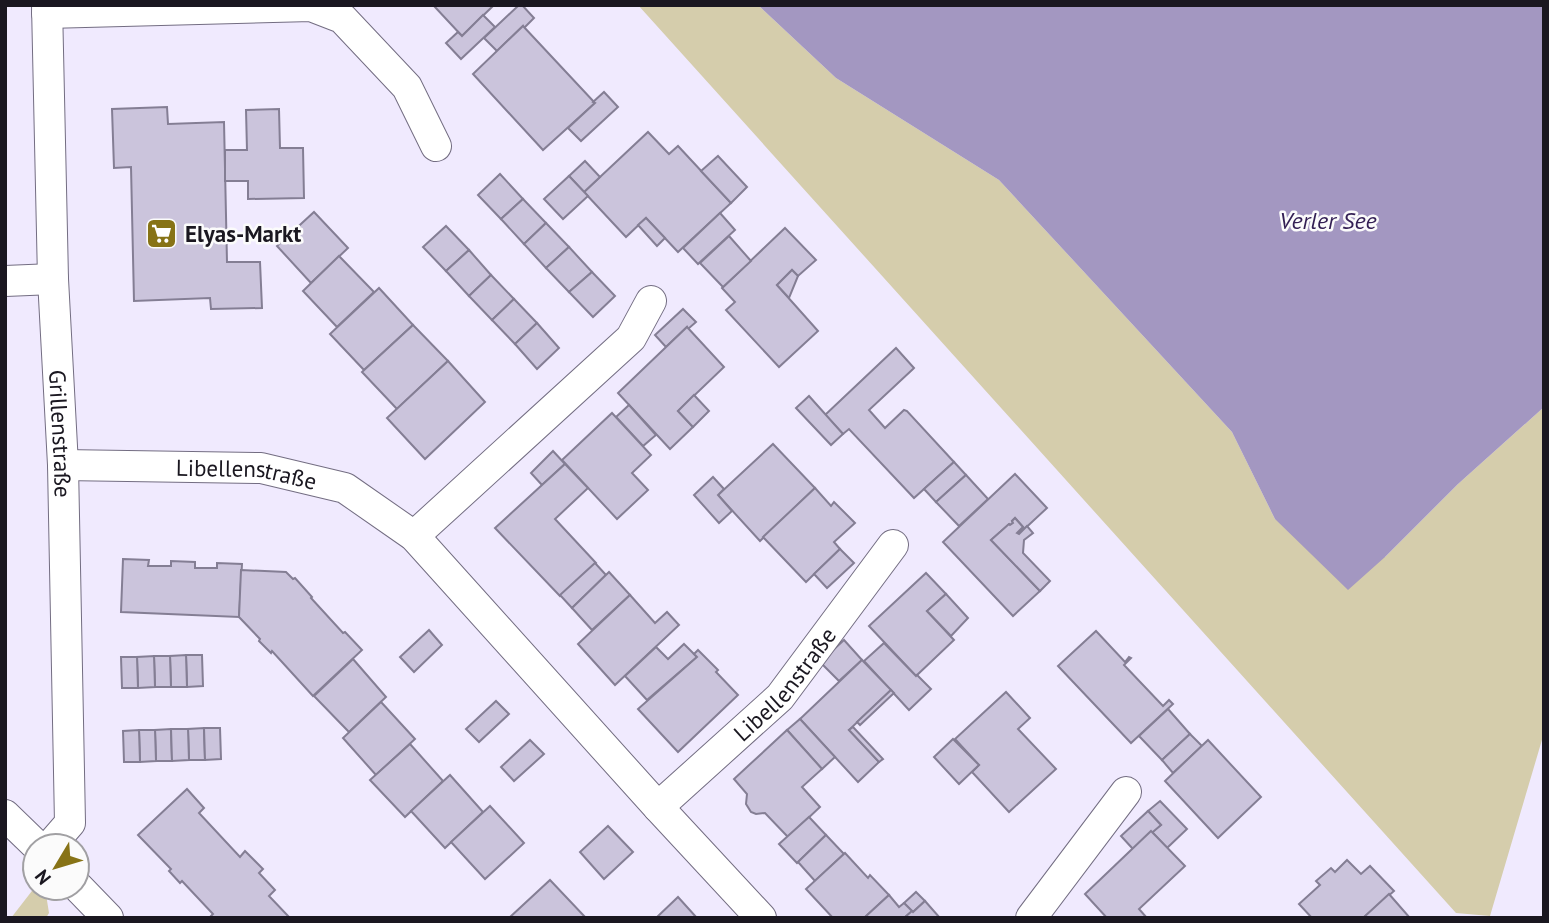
<svg xmlns="http://www.w3.org/2000/svg" width="1549" height="923" viewBox="0 0 1549 923" font-family="'PT Sans',sans-serif">
  <style>
    .green { fill: #d5cdac }
    .water { fill: #a397c1 }
    .building { fill: #cbc4dc; stroke: #847e94; stroke-width: 2 }
    .lines { fill: none; stroke-linecap: round; stroke-linejoin: round }
    .street-casing { stroke: #736d82; stroke-width: 32 }
    .street { stroke: #fff; stroke-width: 30 }
    .labels { text-anchor: middle; dominant-baseline: central; stroke-width: 5; stroke-linejoin: round; paint-order: stroke }
    .poi-label { font-size: 23px; font-weight: bold; fill: #1a1720; stroke: #fbfbfb; text-anchor: start }
    .street-label { font-size: 23px; fill: #1a1720; stroke: #fbfbfb }
    .water-label { font-size: 24px; font-style: italic; fill: #331f54; stroke: #fbfbfb }
  </style>
  <rect width="100%" height="100%" fill="#f0eafe"/>
  <g class="green">
    <path d="M638,5H758L836,78L999,180L1232,432L1275,519L1385,557L1458,484L1544,407V733L1490,916L1456,913Z"/>
    <path d="M35,887V888H45L49,913L46,918H11Z"/>
  </g>
  <path class="water" d="M758,5H1544V407L1458,484L1385,557L1348,590L1275,519L1232,432L999,180L836,78Z"/>
  <g class="building">
    <path d="M494,5L462,36L434,6L435,5Z"/>
    <path d="M519,5H522L534,18L524,28L523,26L497,51L484,38Z"/>
    <path d="M483,15L495,27L461,59L446,43L458,32L462,36Z"/>
    <path d="M523,26L595,103L543,150L473,74Z"/>
    <path d="M604,92L618,107L581,141L568,128L595,103L593,102Z"/>
    <path d="M167,107L168,124L224,122L227,262H260L262,308L211,309L210,298L134,301L131,167L114,168L112,109Z"/>
    <path d="M279,109L280,148H303L304,198L248,199V181H225V150H247L246,110Z"/>
    <path d="M648,132L669,154L678,146L731,203L678,252L646,218L626,237L584,192Z"/>
    <path d="M718,156L747,187L731,203L701,171Z"/>
    <path d="M585,161L600,177L584,192L569,176Z"/>
    <path d="M500,174L523,199L501,219L478,195Z"/>
    <path d="M569,176L588,196L563,219L544,199Z"/>
    <path d="M523,199L546,223L524,244L501,219Z"/>
    <path d="M314,212L348,248L311,283L277,246Z"/>
    <path d="M720,213L735,230L698,264L683,248Z"/>
    <path d="M646,218L665,238L657,246L638,225Z"/>
    <path d="M546,223L569,247L546,268L524,244Z"/>
    <path d="M446,226L469,250L446,271L423,247Z"/>
    <path d="M785,228L816,260L798,276L792,270L777,285L818,331L779,367L726,310L735,302L722,288Z"/>
    <path d="M729,236L751,261L723,287L700,263Z"/>
    <path d="M569,247L592,272L569,292L546,268Z"/>
    <path d="M469,250L491,275L469,296L446,271Z"/>
    <path d="M339,256L374,292L337,327L303,291Z"/>
    <path d="M792,270L798,276L789,298L777,285Z"/>
    <path d="M592,272L615,296L593,317L569,292Z"/>
    <path d="M491,275L514,299L492,320L469,296Z"/>
    <path d="M379,288L413,325L364,370L330,334Z"/>
    <path d="M514,299L537,323L515,344L492,320Z"/>
    <path d="M683,309L696,322L688,329L687,327L666,347L655,335Z"/>
    <path d="M537,323L559,348L537,369L515,344Z"/>
    <path d="M413,325L448,361L397,409L362,372Z"/>
    <path d="M687,327L724,367L678,411L693,427L670,449L618,393Z"/>
    <path d="M896,348L914,368L913,369L869,410L885,428L904,410L907,411L954,462L914,498L849,429L843,434L825,415Z"/>
    <path d="M448,361L485,402L425,459L387,418Z"/>
    <path d="M694,395L709,411L693,427L678,411Z"/>
    <path d="M809,396L843,434L831,445L796,408Z"/>
    <path d="M629,405L656,435L643,446L616,417Z"/>
    <path d="M612,413L651,455L632,473L648,490L617,519L562,460Z"/>
    <path d="M773,444L815,488L760,541L718,495Z"/>
    <path d="M553,451L565,464L542,485L531,473Z"/>
    <path d="M954,462L966,475L936,502L924,489Z"/>
    <path d="M565,464L588,488L555,519L596,563L560,596L495,528Z"/>
    <path d="M1015,474L1047,508L1019,534L1017,533L1023,527L1015,518L1012,521L1013,523L1010,525L1009,524L991,540L1040,591L1013,616L943,542Z"/>
    <path d="M966,475L988,499L959,526L936,502Z"/>
    <path d="M713,477L724,489L718,495L732,511L719,523L694,495Z"/>
    <path d="M815,488L831,506L834,502L855,523L834,542L840,549L806,582L763,537Z"/>
    <path d="M1015,518L1023,527L1017,533L1019,534L1027,526L1033,533L1024,540L1023,553L1050,581L1040,591L991,540L1009,524L1010,525L1013,523L1012,521Z"/>
    <path d="M840,549L854,563L827,588L814,574Z"/>
    <path d="M123,559L149,560L148,566H171V561L195,562V568H217V563L242,564L239,617L121,612Z"/>
    <path d="M595,563L606,575L572,608L560,595Z"/>
    <path d="M241,570L286,572L293,579L295,578L312,597L311,598L343,633L345,632L362,650L313,696L272,651L271,653L259,641L260,639L239,617Z"/>
    <path d="M609,572L630,595L592,630L572,608Z"/>
    <path d="M926,573L946,594L927,611L954,640L916,676L869,626Z"/>
    <path d="M946,594L968,618L951,636L927,611Z"/>
    <path d="M630,595L655,623L667,612L679,625L615,685L578,644Z"/>
    <path d="M429,630L442,645L414,672L400,657Z"/>
    <path d="M1096,631L1125,662L1129,657L1131,658L1124,665L1163,706L1169,700L1173,704L1131,743L1058,666Z"/>
    <path d="M844,640L862,660L839,681L820,662Z"/>
    <path d="M884,643L916,676L917,675L931,689L909,710L864,661Z"/>
    <path d="M684,644L697,657L647,700L625,676L656,647L668,659Z"/>
    <path d="M698,650L718,670L716,672L738,695L678,752L638,709L697,657L694,654Z"/>
    <path d="M186,655H202L203,686L187,687Z"/>
    <path d="M186,655L187,687H171L170,656Z"/>
    <path d="M154,656H170L171,687H155Z"/>
    <path d="M154,656L155,687L138,688L137,657Z"/>
    <path d="M121,657H137L138,688H122Z"/>
    <path d="M353,659L386,697L349,732L314,696Z"/>
    <path d="M862,660L891,690L849,730L879,762L858,782L800,719Z"/>
    <path d="M891,690L894,693L860,725L857,722Z"/>
    <path d="M1006,692L1030,718L1018,729L1056,769L1009,812L972,772L979,765L955,739Z"/>
    <path d="M496,701L509,714L479,742L466,729Z"/>
    <path d="M381,702L415,739L376,775L343,738Z"/>
    <path d="M1168,709L1190,734L1162,760L1139,736Z"/>
    <path d="M800,719L835,757L822,769L787,730Z"/>
    <path d="M853,727L883,759L879,762L849,730Z"/>
    <path d="M204,728L205,760H189L188,729Z"/>
    <path d="M204,728H220L221,759L205,760Z"/>
    <path d="M171,729L172,761H156L155,730Z"/>
    <path d="M171,729H188L189,760L172,761Z"/>
    <path d="M139,730H155L156,761L140,762Z"/>
    <path d="M139,730L140,762H124L123,731Z"/>
    <path d="M787,730L822,769L802,787L820,807L788,837L765,813L756,814L751,812L746,804L747,794L734,779Z"/>
    <path d="M1190,734L1202,746L1173,773L1162,760Z"/>
    <path d="M953,739L979,765L959,784L934,757Z"/>
    <path d="M530,740L544,754L514,781L501,767Z"/>
    <path d="M1208,740L1261,797L1218,838L1165,781Z"/>
    <path d="M410,744L443,781L405,817L370,780Z"/>
    <path d="M450,775L483,812L445,848L411,811Z"/>
    <path d="M187,789L204,808L199,813L240,857L245,851L263,869L259,873L275,890L269,896L290,918H209L213,914L182,881L180,883L169,871L171,869L138,835Z"/>
    <path d="M1160,801L1187,829L1167,848L1152,832L1161,825L1148,811Z"/>
    <path d="M490,806L524,843L485,879L451,842Z"/>
    <path d="M1148,811L1161,825L1133,849L1121,836Z"/>
    <path d="M809,817L826,835L797,863L779,844Z"/>
    <path d="M608,826L633,852L604,879L580,852Z"/>
    <path d="M1151,831L1185,866L1139,909L1147,918H1107L1085,894Z"/>
    <path d="M826,835L844,854L815,881L798,862Z"/>
    <path d="M845,853L868,878L870,875L889,895L864,918H833L806,889Z"/>
    <path d="M1347,860L1361,874L1370,866L1394,891L1363,918H1312L1299,904L1320,885L1316,881L1331,868L1335,872Z"/>
    <path d="M550,880L586,918H509Z"/>
    <path d="M916,892L925,901L913,912L904,903Z"/>
    <path d="M1389,894L1410,918H1363Z"/>
    <path d="M889,895L899,907L904,903L912,911L904,918H864Z"/>
    <path d="M678,897L697,918H656Z"/>
    <path d="M925,901L940,918H904L912,911L913,912Z"/>
  </g>
  <g class="lines">
    <defs>
      <g id="street">
        <path id="s1" d="M47,5L53,279L63,465L70,823L50,846"/>
        <path d="M47,13L311,6L342,18L407,87L436,146"/>
        <path d="M5,281L53,279"/>
        <path id="s2" d="M63,465L261,468L345,488L414,536L658,807L761,918"/>
        <path d="M414,536L631,338L651,301"/>
        <path id="s3" d="M658,807L780,697L893,545"/>
        <path d="M5,815L37,846"/>
        <path d="M77,886L108,918"/>
        <path d="M1031,918L1126,792"/>
      </g>
    </defs>
    <use href="#street" class="street-casing"/>
    <use href="#street" class="street"/>
  </g>
  <defs>
    <symbol id="supermarket-square" viewBox="-11 -11 22 22"><rect x="-9" y="-9" width="18" height="18" rx="4" fill="#877316" stroke="#fbfbfb"/><path d="M-6-5.5h2.5l.6 2H6L4.5 2H-2.5L-4.4-4H-6ZM-1.5 3.2a1.3 1.3 0 1 0 .1 0ZM3 3.2a1.3 1.3 0 1 0 .1 0Z" fill="#fff"/></symbol>
  </defs>
  <g fill-rule="evenodd">
    <use href="#supermarket-square" x="144" y="216" width="35" height="35"/>
  </g>
  <g class="labels">
    <g class="poi-label">
      <text x="185" y="233">Elyas-Markt</text>
    </g>
    <g class="street-label">
      <text stroke="none"><textPath href="#s1" startOffset="429">Grillenstraße</textPath></text>
      <text stroke="none"><textPath href="#s2" startOffset="184">Libellenstraße</textPath></text>
      <text stroke="none"><textPath href="#s3" startOffset="177">Libellenstraße</textPath></text>
    </g>
    <g class="water-label">
      <text x="1328" y="220">Verler See</text>
    </g>
  </g>
  <rect width="1549" height="923" fill="none" stroke="#1a1720" stroke-width="14"/>
  <g transform="translate(56 867) rotate(232)"><circle r="33" fill="#fbfbfb" stroke="#a1a0a3" stroke-width="2"/>
  <path d="M0-5L12 26L0 18L-12 26Z" fill="#877316"/>
  <text y="-10" font-size="19" font-weight="bold" text-anchor="middle" fill="#1a1720">N</text>
  </g>
</svg>
